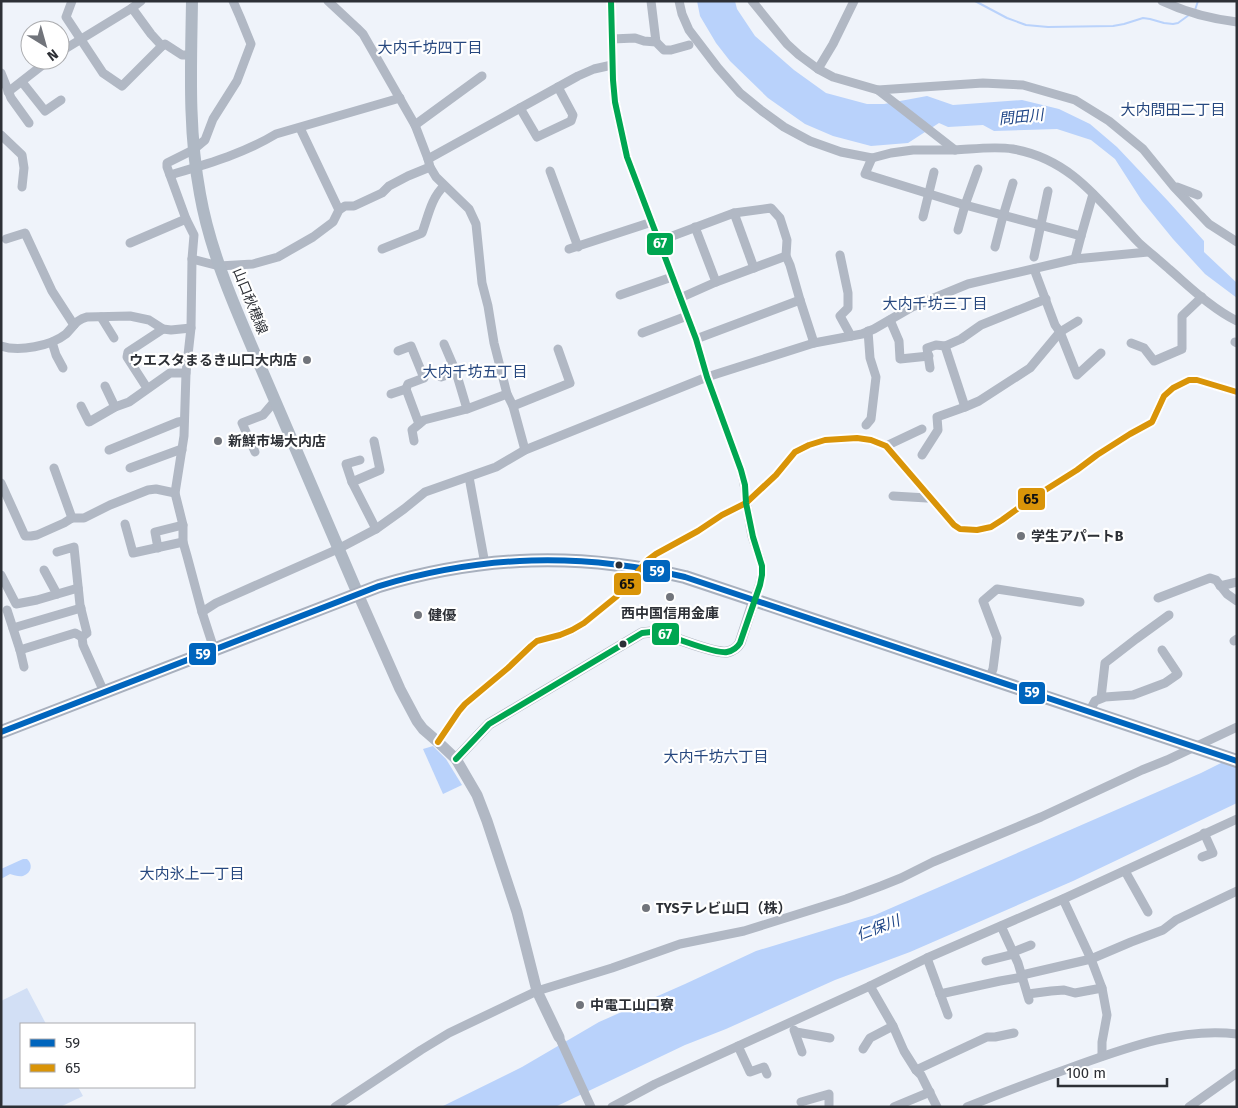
<svg xmlns="http://www.w3.org/2000/svg" width="1238" height="1108" viewBox="0 0 1238 1108" font-family="'Fira Sans','Noto Sans JP',sans-serif">
  <style>
    .green { fill: #d2dff5 }
    .water { fill: #b9d2fb }
    .lines { fill: none; stroke-linecap: round; stroke-linejoin: round }
    .stream { stroke: #b9d2fb; stroke-width: 2 }
    .minor { stroke: #b1b8c4; stroke-width: 9 }
    .tertiary { stroke: #b1b8c4; stroke-width: 11 }
    .secondary { stroke: #afb8c4; stroke-width: 12 }
    .primary { stroke: #a8b0be; stroke-width: 14 }
    .bus-1-casing { stroke: #fff; stroke-width: 10 }
    .bus-2-casing { stroke: #fff; stroke-width: 10 }
    .bus-3-casing { stroke: #fff; stroke-width: 10 }
    .bus-1 { stroke: #0065bd; stroke-width: 6 }
    .bus-2 { stroke: #d99408; stroke-width: 6 }
    .bus-3 { stroke: #00a651; stroke-width: 6 }
    .poi-dot { fill: #71747b; stroke: #fff; stroke-width: 2 }
    .bus-dot { fill: #2d3036; stroke: #fff; stroke-width: 2 }
    .labels { text-anchor: middle; dominant-baseline: central; stroke-width: 4.5; stroke-linejoin: round; paint-order: stroke }
    .street-label { font-size: 14px; fill: #2d3036; stroke: #fff }
    .poi-label { font-size: 14px; font-weight: bold; fill: #2d3036; stroke: #fff; text-anchor: start }
    .neighbourhood-label { font-size: 15px; fill: #27487f; stroke: #fff }
    .water-label { font-size: 15px; font-style: italic; fill: #1e4586; stroke: #fff }
    .line-badge { stroke: #fff; stroke-width: 2 }
    .badge-label { font-size: 14px; text-anchor: middle; font-weight: bold; fill: #fff }
    .pale-badge-label { font-size: 14px; text-anchor: middle; font-weight: bold; fill: #111 }
  </style>
  <rect width="100%" height="100%" fill="#eff3fa"/>
  <path class="green" d="M27,988L46,1024H21V1087H78L83,1096L60,1107H4L1,1101V1001Z"/>
  <g class="water">
    <path d="M697,1H735L737,9L755,36L794,70L826,93L867,104H884L927,96L953,105L1022,100L1059,109L1090,124L1117,147L1168,201L1204,241V252L1237,283V298L1205,274L1173,239L1142,201L1115,159L1091,140L1057,129L994,131L983,125L948,127L939,123L908,143L871,146L833,136L805,124L768,98L730,61L716,43L700,16Z"/>
    <path d="M433,746L446,759L462,785L443,794L423,749Z"/>
    <path d="M1237,755V803L1073,881L910,952L835,980L726,1029L685,1045L555,1107H441L522,1067L599,1022L685,984L756,951L875,915L1201,773Z"/>
    <path d="M23,859H27C33,864 32,873 23,876C19,877 14,875 10,874L1,879V869Z"/>
  </g>
  <g class="lines">
    <g class="stream">
      <path d="M975,1L1007,18L1026,25L1048,27L1113,26L1124,24L1143,18L1150,19L1164,23L1173,24L1178,23L1189,15"/>
      <path d="M1195,10L1198,1"/>
    </g>
    <g class="minor">
      <path d="M72,1L66,17L103,73L122,86L162,46"/>
      <path d="M328,1L357,28L363,34L415,125L428,159L430,167L436,177L469,209L476,224L482,283L488,306L494,343L507,394L513,406L525,450"/>
      <path d="M611,1L613,80L615,102L627,157L696,339L707,377L741,470C747,492 747,514 752,536C755,547 762,558 762,570C762,580 758,590 754,600"/>
      <path d="M651,1L656,42"/>
      <path d="M679,1L682,14L689,30L718,68L740,93L762,111L784,127L810,141L841,152L872,158L891,153L913,150H955"/>
      <path d="M752,1L787,44L799,55L818,69L833,77L878,90L955,150C974,149 994,146 1013,149C1072,159 1101,203 1139,243C1149,252 1159,260 1169,269C1190,287 1211,308 1237,321"/>
      <path d="M1162,1C1185,12 1212,19 1237,22"/>
      <path d="M132,8L151,34L162,46L165,44L182,55H191"/>
      <path d="M612,39L635,38L644,41L656,42L664,50H671L689,45"/>
      <path d="M60,52L132,8L141,1"/>
      <path d="M818,69L833,44L854,1"/>
      <path d="M1,73L11,98L29,123"/>
      <path d="M22,82L45,111L61,100"/>
      <path d="M878,90L983,83L1023,85L1075,100L1109,121L1143,149L1174,187L1209,224L1237,242"/>
      <path d="M8,92L49,60"/>
      <path d="M520,108L537,137L571,121L573,115L558,87"/>
      <path d="M415,125L482,76"/>
      <path d="M300,128L339,210"/>
      <path d="M1,135L22,155L24,168L22,187"/>
      <path d="M872,158L865,174L965,205L1081,236L1075,259"/>
      <path d="M428,159L578,76L594,69L612,65"/>
      <path d="M550,171L578,247"/>
      <path d="M170,175C207,164 243,154 276,134L400,98"/>
      <path d="M1177,187L1198,195"/>
      <path d="M734,213L754,268"/>
      <path d="M923,217L934,172"/>
      <path d="M695,227L716,282"/>
      <path d="M958,230L965,205L978,169"/>
      <path d="M1081,236L1093,194"/>
      <path d="M6,239L25,233L52,291L74,325"/>
      <path d="M659,241L734,213L771,208L780,218L787,240L786,256L790,265L800,300L814,343"/>
      <path d="M130,243L186,219"/>
      <path d="M995,247L1003,216L1013,183"/>
      <path d="M382,249L422,233C428,217 431,198 444,186"/>
      <path d="M569,249L652,222"/>
      <path d="M840,255L848,293V308L840,316L851,336"/>
      <path d="M1034,257L1048,191"/>
      <path d="M192,259L219,266L253,264L278,257L313,237L333,222L339,210L345,206H354L382,193L389,186L408,176L430,167"/>
      <path d="M1034,269L1055,325L1060,332L1077,375L1101,353"/>
      <path d="M620,295L672,277"/>
      <path d="M680,298L716,282L786,256"/>
      <path d="M101,317L114,338"/>
      <path d="M890,320L899,341L900,359L929,356"/>
      <path d="M642,333L687,316"/>
      <path d="M696,339L800,300"/>
      <path d="M52,342L56,355L63,368"/>
      <path d="M1235,342L1237,343"/>
      <path d="M1131,343L1144,348L1154,361L1182,349V316L1202,297"/>
      <path d="M444,344L456,372L467,409"/>
      <path d="M1,346C19,352 51,346 66,334C73,327 77,319 87,317L130,316L149,320L163,329L171,330L191,328"/>
      <path d="M945,346L965,407"/>
      <path d="M398,351L411,346L424,378L408,384L406,389L419,424"/>
      <path d="M930,368L927,348L936,345L945,346L961,339L981,325L1046,299"/>
      <path d="M441,377L456,372"/>
      <path d="M105,386L115,407"/>
      <path d="M147,388L127,357L128,352L163,329"/>
      <path d="M391,394L406,389"/>
      <path d="M81,406L89,422L115,407L129,402L170,373H186"/>
      <path d="M513,406L570,383L558,349"/>
      <path d="M866,425L871,419L876,377L870,358L868,331"/>
      <path d="M374,441L380,470L352,482L376,529"/>
      <path d="M414,441L412,430L424,420L467,409L507,394"/>
      <path d="M886,446L922,429"/>
      <path d="M109,450L178,422L184,421"/>
      <path d="M255,452L242,423L263,415L275,401"/>
      <path d="M922,455L938,430L937,417L965,407L979,401L1030,368L1060,332L1078,321"/>
      <path d="M54,468L72,518"/>
      <path d="M130,468L179,450H182"/>
      <path d="M469,477L485,564"/>
      <path d="M352,482L346,464L360,460"/>
      <path d="M1,483L25,536H31L37,535L64,523L72,518H84L110,505L148,490L156,489L175,493"/>
      <path d="M893,496L927,498L930,497"/>
      <path d="M125,524L133,553L183,542"/>
      <path d="M158,548L155,532L183,525"/>
      <path d="M57,552L74,547L80,605L87,633L82,637L83,645L104,692"/>
      <path d="M44,570L57,594"/>
      <path d="M1,575L16,604L37,600L78,588"/>
      <path d="M1220,586L1237,582"/>
      <path d="M1158,598L1210,578L1216,580L1227,594L1237,601"/>
      <path d="M7,610L20,650L75,633L82,637"/>
      <path d="M202,612L216,603L338,549L376,529L404,509L425,492L496,467L525,450L707,377L814,343L862,334L874,329L912,307L968,284L1075,259L1148,252"/>
      <path d="M13,628L81,608"/>
      <path d="M1234,641L1237,639"/>
      <path d="M214,649L202,612L187,556L183,542V525L175,493L184,436L186,373L191,328L192,259L194,235L186,219L167,167V163L193,150L205,140L213,119L237,81L251,44L240,17L233,1"/>
      <path d="M20,650L24,667"/>
      <path d="M989,679L993,669L997,638L983,601L997,589L1080,602"/>
      <path d="M1101,698L1105,663L1136,639L1169,615"/>
      <path d="M1089,712L1095,701L1105,697L1133,695L1165,683L1178,674L1162,650"/>
      <path d="M438,742L459,711L465,704L508,668L531,646L537,641L560,635L572,630L584,623L616,597L648,560L656,554L698,531L722,515L746,503L776,475L795,452L809,445L825,440L857,438L871,440L886,446L954,525L960,529L977,530L991,527L1002,520L1031,499L1077,470L1097,455L1130,434L1152,422L1164,396L1173,388L1189,380H1197L1237,392"/>
      <path d="M1202,857L1213,853L1204,833"/>
      <path d="M1125,871L1148,912"/>
      <path d="M1063,899L1091,959L1102,988L1107,1015L1102,1042V1056"/>
      <path d="M1001,926L1018,963L1029,1000"/>
      <path d="M1013,952L1031,945"/>
      <path d="M927,958L948,1015"/>
      <path d="M986,961L1014,954"/>
      <path d="M1022,975L1091,959L1131,942L1163,930L1176,920L1237,891"/>
      <path d="M870,986L893,1026L904,1051L916,1070L921,1075L937,1107"/>
      <path d="M940,994L1000,981L1023,977"/>
      <path d="M1028,994L1051,991L1064,990L1075,993L1102,988"/>
      <path d="M794,1030L802,1052"/>
      <path d="M796,1032L830,1038"/>
      <path d="M559,1037L591,1107"/>
      <path d="M738,1046L750,1072L764,1067L767,1074"/>
      <path d="M863,1049L870,1038L893,1026"/>
      <path d="M916,1070L987,1037H995L1014,1033"/>
      <path d="M801,1102L829,1094V1107"/>
      <path d="M335,1107L421,1050L449,1033L537,991L612,968L680,944L744,931L846,899L881,886L901,878L933,862L1041,817L1142,770L1167,760L1237,727"/>
      <path d="M612,1107L655,1084L870,986L927,958L1063,899L1237,819"/>
      <path d="M894,1107L930,1092"/>
      <path d="M967,1107C1001,1093 1036,1080 1070,1068C1123,1049 1180,1027 1237,1034"/>
      <path d="M1189,1107L1237,1073"/>
    </g>
    <g class="tertiary">
      <path d="M358,594L400,689L417,721L423,729L438,742L456,759L477,795L487,821L517,912L537,991L559,1037"/>
      <path d="M456,759L489,724L642,633L651,632H659C672,637 716,654 727,652C732,651 737,648 740,643L754,600"/>
    </g>
    <path class="secondary" d="M192,1C191,66 188,130 200,194C211,257 239,316 264,375C295,448 326,521 358,594"/>
    <path class="primary" d="M1,732L379,586C483,555 580,552 685,577L1237,761"/>
    <defs>
      <path id="bus-1" d="M1,732L379,586C483,555 580,552 685,577L1237,761"/>
      <path id="bus-2" d="M438,742L459,711L465,704L508,668L531,646L537,641L560,635L572,630L584,623L616,597L648,560L656,554L698,531L722,515L746,503L776,475L795,452L809,445L825,440L857,438L871,440L886,446L954,525L960,529L977,530L991,527L1002,520L1031,499L1077,470L1097,455L1130,434L1152,422L1164,396L1173,388L1189,380H1197L1237,392"/>
      <path id="bus-3" d="M456,759L489,724L642,633L651,632H659C672,637 716,654 727,652C732,651 737,648 740,643L760,585L762,575V566L753,537L746,503L745,485L741,470L707,377L696,339L627,157L615,102L613,80L611,1"/>
    </defs>
    <use href="#bus-1" class="bus-1-casing"/>
    <use href="#bus-2" class="bus-2-casing"/>
    <use href="#bus-3" class="bus-3-casing"/>
    <use href="#bus-1" class="bus-1"/>
    <use href="#bus-2" class="bus-2"/>
    <use href="#bus-3" class="bus-3"/>
  </g>
  <g class="poi-dot">
    <circle cx="307" cy="360" r="5"/>
    <circle cx="218" cy="441" r="5"/>
    <circle cx="1021" cy="536" r="5"/>
    <circle cx="670" cy="597" r="5"/>
    <circle cx="418" cy="615" r="5"/>
    <circle cx="646" cy="908" r="5"/>
    <circle cx="580" cy="1005" r="5"/>
  </g>
  <g class="bus-dot">
    <circle cx="619" cy="565" r="4.5"/>
    <circle cx="623" cy="644" r="4.5"/>
  </g>
  <g class="labels">
    <g class="street-label">
      <text transform="translate(250 301) rotate(68)">山口秋穂線</text>
    </g>
    <g class="poi-label">
      <text x="297" y="360" text-anchor="end">ウエスタまるき山口大内店</text>
      <text x="228" y="441">新鮮市場大内店</text>
      <text x="1031" y="536">学生アパートB</text>
      <text x="670" y="613" text-anchor="middle">西中国信用金庫</text>
      <text x="428" y="615">健優</text>
      <text x="656" y="908">TYSテレビ山口（株）</text>
      <text x="590" y="1005">中電工山口寮</text>
    </g>
    <g class="neighbourhood-label">
      <text x="430" y="48">大内千坊四丁目</text>
      <text x="1173" y="110">大内問田二丁目</text>
      <text x="935" y="304">大内千坊三丁目</text>
      <text x="475" y="372">大内千坊五丁目</text>
      <text x="716" y="757">大内千坊六丁目</text>
      <text x="192" y="874">大内氷上一丁目</text>
    </g>
    <g class="water-label">
      <text transform="translate(1021 117) rotate(-6)">問田川</text>
      <text transform="translate(878 928) rotate(-21)">仁保川</text>
    </g>
  </g>
  <g class="line-badge">
    <rect x="646" y="232" width="28" height="24" rx="5" fill="#00a651"/>
    <rect x="1017" y="487" width="29" height="24" rx="5" fill="#d99408"/>
    <rect x="642" y="559" width="29" height="24" rx="5" fill="#0065bd"/>
    <rect x="613" y="572" width="29" height="24" rx="5" fill="#d99408"/>
    <rect x="651" y="622" width="29" height="24" rx="5" fill="#00a651"/>
    <rect x="188" y="642" width="29" height="24" rx="5" fill="#0065bd"/>
    <rect x="1018" y="681" width="28" height="24" rx="5" fill="#0065bd"/>
  </g>
  <g class="badge-label">
    <text x="660" y="248">67</text>
    <text x="657" y="576">59</text>
    <text x="665" y="639">67</text>
    <text x="203" y="659">59</text>
    <text x="1032" y="697">59</text>
  </g>
  <g class="pale-badge-label">
    <text x="1031" y="504">65</text>
    <text x="627" y="589">65</text>
  </g>
  <rect width="1238" height="1108" fill="none" stroke="#2d3036" stroke-width="5"/>
  <rect x="20" y="1023" width="175" height="65" fill="#ffffff" stroke="#abacaf"/>
  <rect x="30" y="1039" width="25" height="8" fill="#0065bd" stroke="#abacaf"/>
  <text x="65" y="1048" font-size="15" fill="#2d3036">59</text>
  <rect x="30" y="1064" width="25" height="8" fill="#d99408" stroke="#abacaf"/>
  <text x="65" y="1073" font-size="15" fill="#2d3036">65</text>
  <g transform="translate(45 45) rotate(143)"><circle r="24" fill="#ffffff" stroke="#abacaf"/>
  <path d="M0-4L9 19L0 12L-9 19Z" fill="#71747b"/>
  <text y="-8" font-size="14" font-weight="bold" text-anchor="middle" fill="#2d3036">N</text>
  </g>
  <path d="M1058 1078v8h109v-8" fill="none" stroke="#2d3036" stroke-width="2.5"/>
  <text x="1066" y="1078" font-size="15" fill="#2d3036" stroke="#ffffff" stroke-width="4" paint-order="stroke">100 m</text>
</svg>
